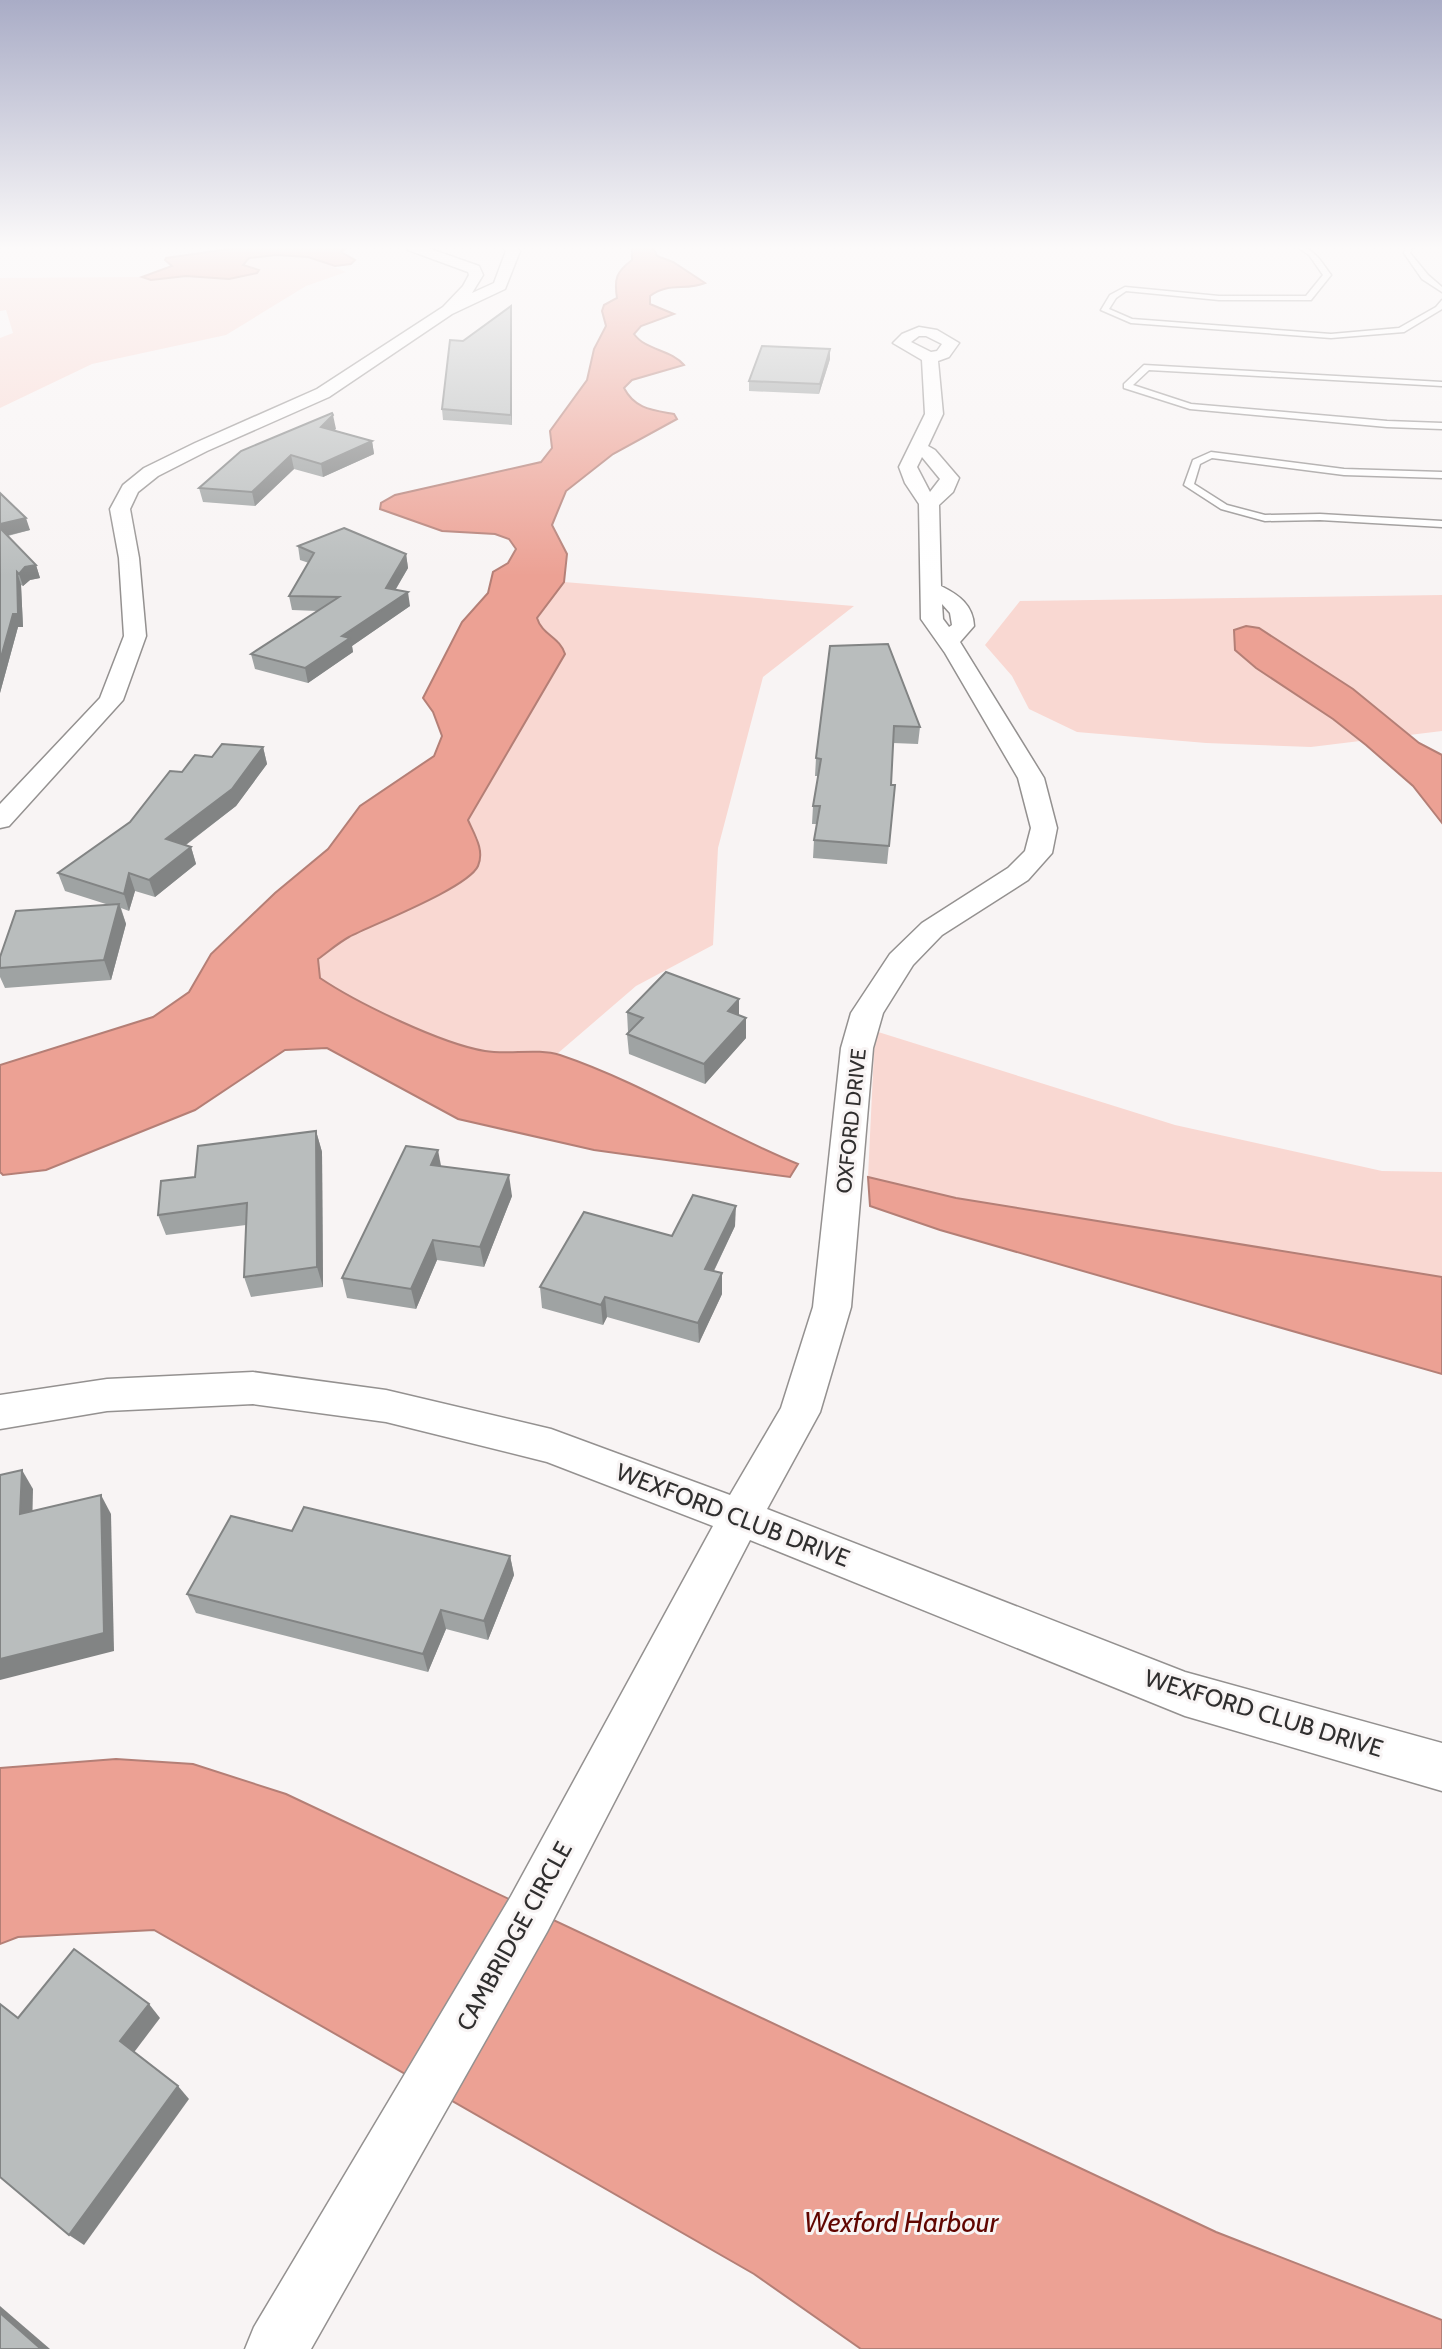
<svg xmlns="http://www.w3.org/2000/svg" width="1442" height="2349" viewBox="0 0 1442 2349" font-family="Cabin,sans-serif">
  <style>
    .green { fill: #f9d8d2 }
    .water { fill: #eca194; stroke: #b47f76; stroke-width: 2 }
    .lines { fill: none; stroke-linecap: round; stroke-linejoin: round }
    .service-casing { stroke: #949190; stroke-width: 3 }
    .minor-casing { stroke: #949190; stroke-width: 3 }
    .service { fill: #fff; fill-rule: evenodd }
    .minor { fill: #fff; fill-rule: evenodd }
    .wall { fill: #9fa3a3 }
    .shaded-wall { fill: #828484 }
    .building { fill: #b9bdbd; stroke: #828484; stroke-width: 2 }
    .labels { text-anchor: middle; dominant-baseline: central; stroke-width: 6; stroke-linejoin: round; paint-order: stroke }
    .street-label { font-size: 21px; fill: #302f2f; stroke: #f8f4f4 }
    .near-street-label { font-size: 24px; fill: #302f2f; stroke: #f8f4f4 }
    .near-water-label { font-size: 28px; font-style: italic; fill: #600500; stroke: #f8f4f4 }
  </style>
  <rect width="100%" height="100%" fill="#f8f4f4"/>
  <g class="green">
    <path d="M276,255L308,257L346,272L306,286L226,335L92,364L0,408V338L13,333L6,310L0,311V278L142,277L151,280L186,276L229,279L258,270L243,265V262L249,258Z"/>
    <path d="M564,582L854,606L763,677L718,848L713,945L636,986L557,1054C534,1053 509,1054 487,1051C442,1045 358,1003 320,978L318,959L478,839L467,820L565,654C560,637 543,635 537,618Z"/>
    <path d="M1442,595V731L1311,747L1206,743L1077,732L1029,709L1012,676L985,645L1020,601Z"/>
    <path d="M875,1031L1175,1125L1382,1171L1442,1172V1277L956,1198L868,1177Z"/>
  </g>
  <g class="water">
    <path d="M243,247H348L341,252L355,260L351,264L335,266L308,257L276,255L249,258L243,265L259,270L257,273L229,279L186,276L151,280L142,277L172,266L165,260L166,258Z"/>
    <path d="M632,247H653L657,256L673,262L705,283C686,291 667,282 650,296V304L674,314L641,326L634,334C646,351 671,349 684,365L632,380L624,388C635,409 652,410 674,414L677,419L613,454L566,491L552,525L567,554L564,582L537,618C542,635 560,637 565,654L468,820C474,834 485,850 478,866C468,888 374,924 349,937C338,943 328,952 318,959L320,978C357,1003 442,1044 485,1051C509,1055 537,1048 560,1055C643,1083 717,1131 798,1164L790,1177L594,1150L458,1119L327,1048L285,1050L195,1110L46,1170L3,1175L0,1172V1065L153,1017L189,992L211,954L275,893L328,849L360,806L434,756L442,736L433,712L423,698L462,622L488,593L493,572L508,563L516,549L509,539L495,534L442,531L380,509L381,503L395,495L541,462L552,448L550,431L587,380L594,349L606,326L602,311L604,305L617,298C614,279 616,272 632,260Z"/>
    <path d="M1246,626L1259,628L1353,689L1419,743L1442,755V823L1413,786L1366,745L1333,719L1256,668L1235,650L1234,630Z"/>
    <path d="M868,1177L956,1198L1442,1277V1374L940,1230L870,1206Z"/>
    <path d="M116,1759L193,1764L286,1794L1216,2232L1442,2320V2349H861L754,2274L154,1930L18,1937L0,1944V1768Z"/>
  </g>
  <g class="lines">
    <defs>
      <g id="service">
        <path d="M1298,247C1313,246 1322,263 1331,275L1311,300H1219L1126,291L1116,298L1109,309L1132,319L1331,334L1399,328L1436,307L1442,300V309L1404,332L1331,338L1131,323L1101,310L1110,295L1125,287L1219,296H1306L1323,275L1309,255Z"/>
        <path d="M1406,247H1412L1410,253L1428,275L1442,287V292L1422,279L1404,253Z"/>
        <path d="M1144,365L1442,382V386L1149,370L1133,385L1191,404L1387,421L1442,423V429L1387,427L1190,409L1124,388V384Z"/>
        <path d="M1211,452L1344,469L1442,472V478L1344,475L1212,458L1200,464L1194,484L1227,505L1265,515L1320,514L1442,521V527L1320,520L1265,521L1221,509L1184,485L1193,460Z"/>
      </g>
      <g id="minor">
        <path d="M407,247H425L479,266L483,275L472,293L494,283L506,251L504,247H517L520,251L505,289L452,314L329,397L207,451L158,476L138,492L130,509L139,558L146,636L123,700L9,826L0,828V804L100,698L124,636L119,558L110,509L123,485L144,468L195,443L317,389L443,307L463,286L469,275L468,272L408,250Z"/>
        <path d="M919,327L937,330L959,343L949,357L938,361L943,414L928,446L935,450L959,478L953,492L939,505L941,586C959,595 973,605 974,626L960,642L1044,778L1057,828L1052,853L1028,880L942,935L913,965L883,1013L873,1048L851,1307L820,1412L767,1509L1185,1672L1442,1743V1791L1185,1716L750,1540L547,1932L311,2349H245L254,2327L511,1896L713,1526L547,1462L386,1422L253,1404L107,1411L0,1429V1395L107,1379L253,1372L386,1390L551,1429L730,1495L781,1408L813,1307L841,1048L851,1013L890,954L922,923L1008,868L1025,851L1031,828L1018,778L945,653L921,619L919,504L905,483L899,467L925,414L922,360L893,343L902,334ZM919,336H926L942,344L937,351L931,352L911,342ZM922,457L940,479L930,492L917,467ZM942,604L950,613L952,625L949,627L943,619Z"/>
      </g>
    </defs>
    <use href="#service" class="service-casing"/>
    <use href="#minor" class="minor-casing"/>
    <use href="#service" class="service"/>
    <use href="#minor" class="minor"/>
  </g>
  <g class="wall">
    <path d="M511,306L512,425L443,420L442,409L463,341Z"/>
    <path d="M830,359L819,394L749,391V381Z"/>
    <path d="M336,429L334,430L372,441L374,454L323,477L294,469L255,506L203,502L199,488Z"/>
    <path d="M0,493L30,530L8,536L36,565L40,578L30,580L23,586L21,585L23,627H18L0,693Z"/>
    <path d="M298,546L406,554L408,568L396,589L410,606L352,646L353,652L308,683L255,669L251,654L318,611L292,610L289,596L309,563L300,560Z"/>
    <path d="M830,646L920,727L918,744L893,743L891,785H895L887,864L813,858L814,840L817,824H812L813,806L818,776H815L816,758Z"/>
    <path d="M263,747L267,764L236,806L186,845L191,847L196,864L155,897L135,891L129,911L121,908L126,924L111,980L5,988L0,977V957L109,905L65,891L58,873L130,822L212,757Z"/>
    <path d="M627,1012L739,1015L746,1018V1038L705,1084L629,1054L627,1034L629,1033L628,1032Z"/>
    <path d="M316,1131L322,1152L323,1287L251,1297L244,1277L246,1225L166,1235L158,1215L195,1177Z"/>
    <path d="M441,1166L512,1196L484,1267L437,1260L416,1309L347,1298L342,1278Z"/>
    <path d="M735,1226L714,1271L722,1273V1294L699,1343L607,1317L603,1325L542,1308L540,1287L672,1236Z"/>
    <path d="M292,1531L510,1556L514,1575L488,1640L446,1629L428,1672L196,1613L187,1594Z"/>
  </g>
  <g class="shaded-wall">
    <path d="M511,306L512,315V425L511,415Z"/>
    <path d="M830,349V359L819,394L820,384Z"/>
    <path d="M333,415L336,429L323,440L321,427Z"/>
    <path d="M372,441L374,454L323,477L321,464Z"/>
    <path d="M291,455L294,469L255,506L252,492Z"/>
    <path d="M26,518L30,530L1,537L0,533V524Z"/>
    <path d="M406,554L408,568L388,602L386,588Z"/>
    <path d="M36,565L40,578L30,580L23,586L19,574L25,567Z"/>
    <path d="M17,572L21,585L23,627H18L0,693V661Z"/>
    <path d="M408,592L410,606L352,646L353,652L308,683L305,668L342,636Z"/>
    <path d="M263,747L267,764L236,806L171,856L166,839Z"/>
    <path d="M191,847L196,864L155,897L149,880Z"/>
    <path d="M129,873L135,891L129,911L124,894Z"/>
    <path d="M119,904L126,924L111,980L104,960Z"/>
    <path d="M739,999V1019L728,1011Z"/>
    <path d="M746,1018V1038L705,1084L704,1064Z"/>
    <path d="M316,1131L322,1152L323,1287L317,1267Z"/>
    <path d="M438,1150L442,1171L431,1165Z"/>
    <path d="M509,1175L512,1196L484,1267L480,1247Z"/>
    <path d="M736,1206L735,1226L705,1289V1269Z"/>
    <path d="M433,1240L437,1260L416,1309L411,1289Z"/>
    <path d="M722,1273V1294L699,1343L698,1323Z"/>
    <path d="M605,1297L607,1317L603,1325L601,1305Z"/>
    <path d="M22,1470L33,1489L32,1533L20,1514Z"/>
    <path d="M101,1495L111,1514L114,1651L0,1680V1659Z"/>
    <path d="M510,1556L514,1575L488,1640L484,1621Z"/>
    <path d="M441,1610L446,1629L428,1672L423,1654Z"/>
    <path d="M149,2004L160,2018L132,2055L120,2041Z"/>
    <path d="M178,2086L189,2099L84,2245L69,2235Z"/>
    <path d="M0,2306L50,2349H41L0,2313Z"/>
  </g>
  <g class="building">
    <path d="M511,306V415L442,409L450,340L463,341Z"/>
    <path d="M762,346L830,349L820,384L749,381Z"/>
    <path d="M332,413L333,415L321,427L372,441L321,464L291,455L252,492L199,488L241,451Z"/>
    <path d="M0,493L26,518L0,524Z"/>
    <path d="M0,528L36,565L25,567L19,574L17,572L18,614H13L0,661Z"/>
    <path d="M344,528L406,554L386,588L408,592L342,636L350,638L305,668L251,654L339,597L289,596L314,553L298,546Z"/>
    <path d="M888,644L920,727L894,726L891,785H895L889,846L814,840L820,806H813L821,759L816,758L830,646Z"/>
    <path d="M222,744L263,747L232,789L166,839L191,847L149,880L129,873L124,894L58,873L130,822L170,771L182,772L195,755L212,757Z"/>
    <path d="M119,904L104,960L0,968V957L16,911Z"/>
    <path d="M666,972L739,999L728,1011L746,1018L704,1064L627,1034L643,1018L627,1012Z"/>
    <path d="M316,1131L317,1267L244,1277L247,1203L158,1215L161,1181L195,1177L198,1146Z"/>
    <path d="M406,1146L438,1150L431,1165L509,1175L480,1247L433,1240L411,1289L342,1278Z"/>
    <path d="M693,1195L736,1206L705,1269L722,1273L698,1323L605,1297L601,1305L540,1287L584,1212L672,1236Z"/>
    <path d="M22,1470L20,1514L101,1495L104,1633L0,1659V1475Z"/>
    <path d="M304,1507L510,1556L484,1621L441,1610L423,1654L187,1594L231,1516L292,1531Z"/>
    <path d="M74,1949L149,2004L120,2041L178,2086L69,2235L0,2177V2004L18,2018Z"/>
    <path d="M0,2313L41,2349H0Z"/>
  </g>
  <linearGradient id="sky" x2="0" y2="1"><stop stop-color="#a9acc6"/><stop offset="0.43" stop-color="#fcfafa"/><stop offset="1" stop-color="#fcfafa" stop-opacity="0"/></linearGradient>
  <rect width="1442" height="576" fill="url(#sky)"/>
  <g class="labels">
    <g class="street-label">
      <text transform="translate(851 1121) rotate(-84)">OXFORD DRIVE</text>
    </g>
    <g class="near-street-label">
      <text transform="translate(733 1515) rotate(21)">WEXFORD CLUB DRIVE</text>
      <text transform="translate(1264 1713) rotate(17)">WEXFORD CLUB DRIVE</text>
      <text transform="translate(514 1936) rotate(-61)">CAMBRIDGE CIRCLE</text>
    </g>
    <g class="near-water-label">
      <text x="901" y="2222">Wexford Harbour</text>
    </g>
  </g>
</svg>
